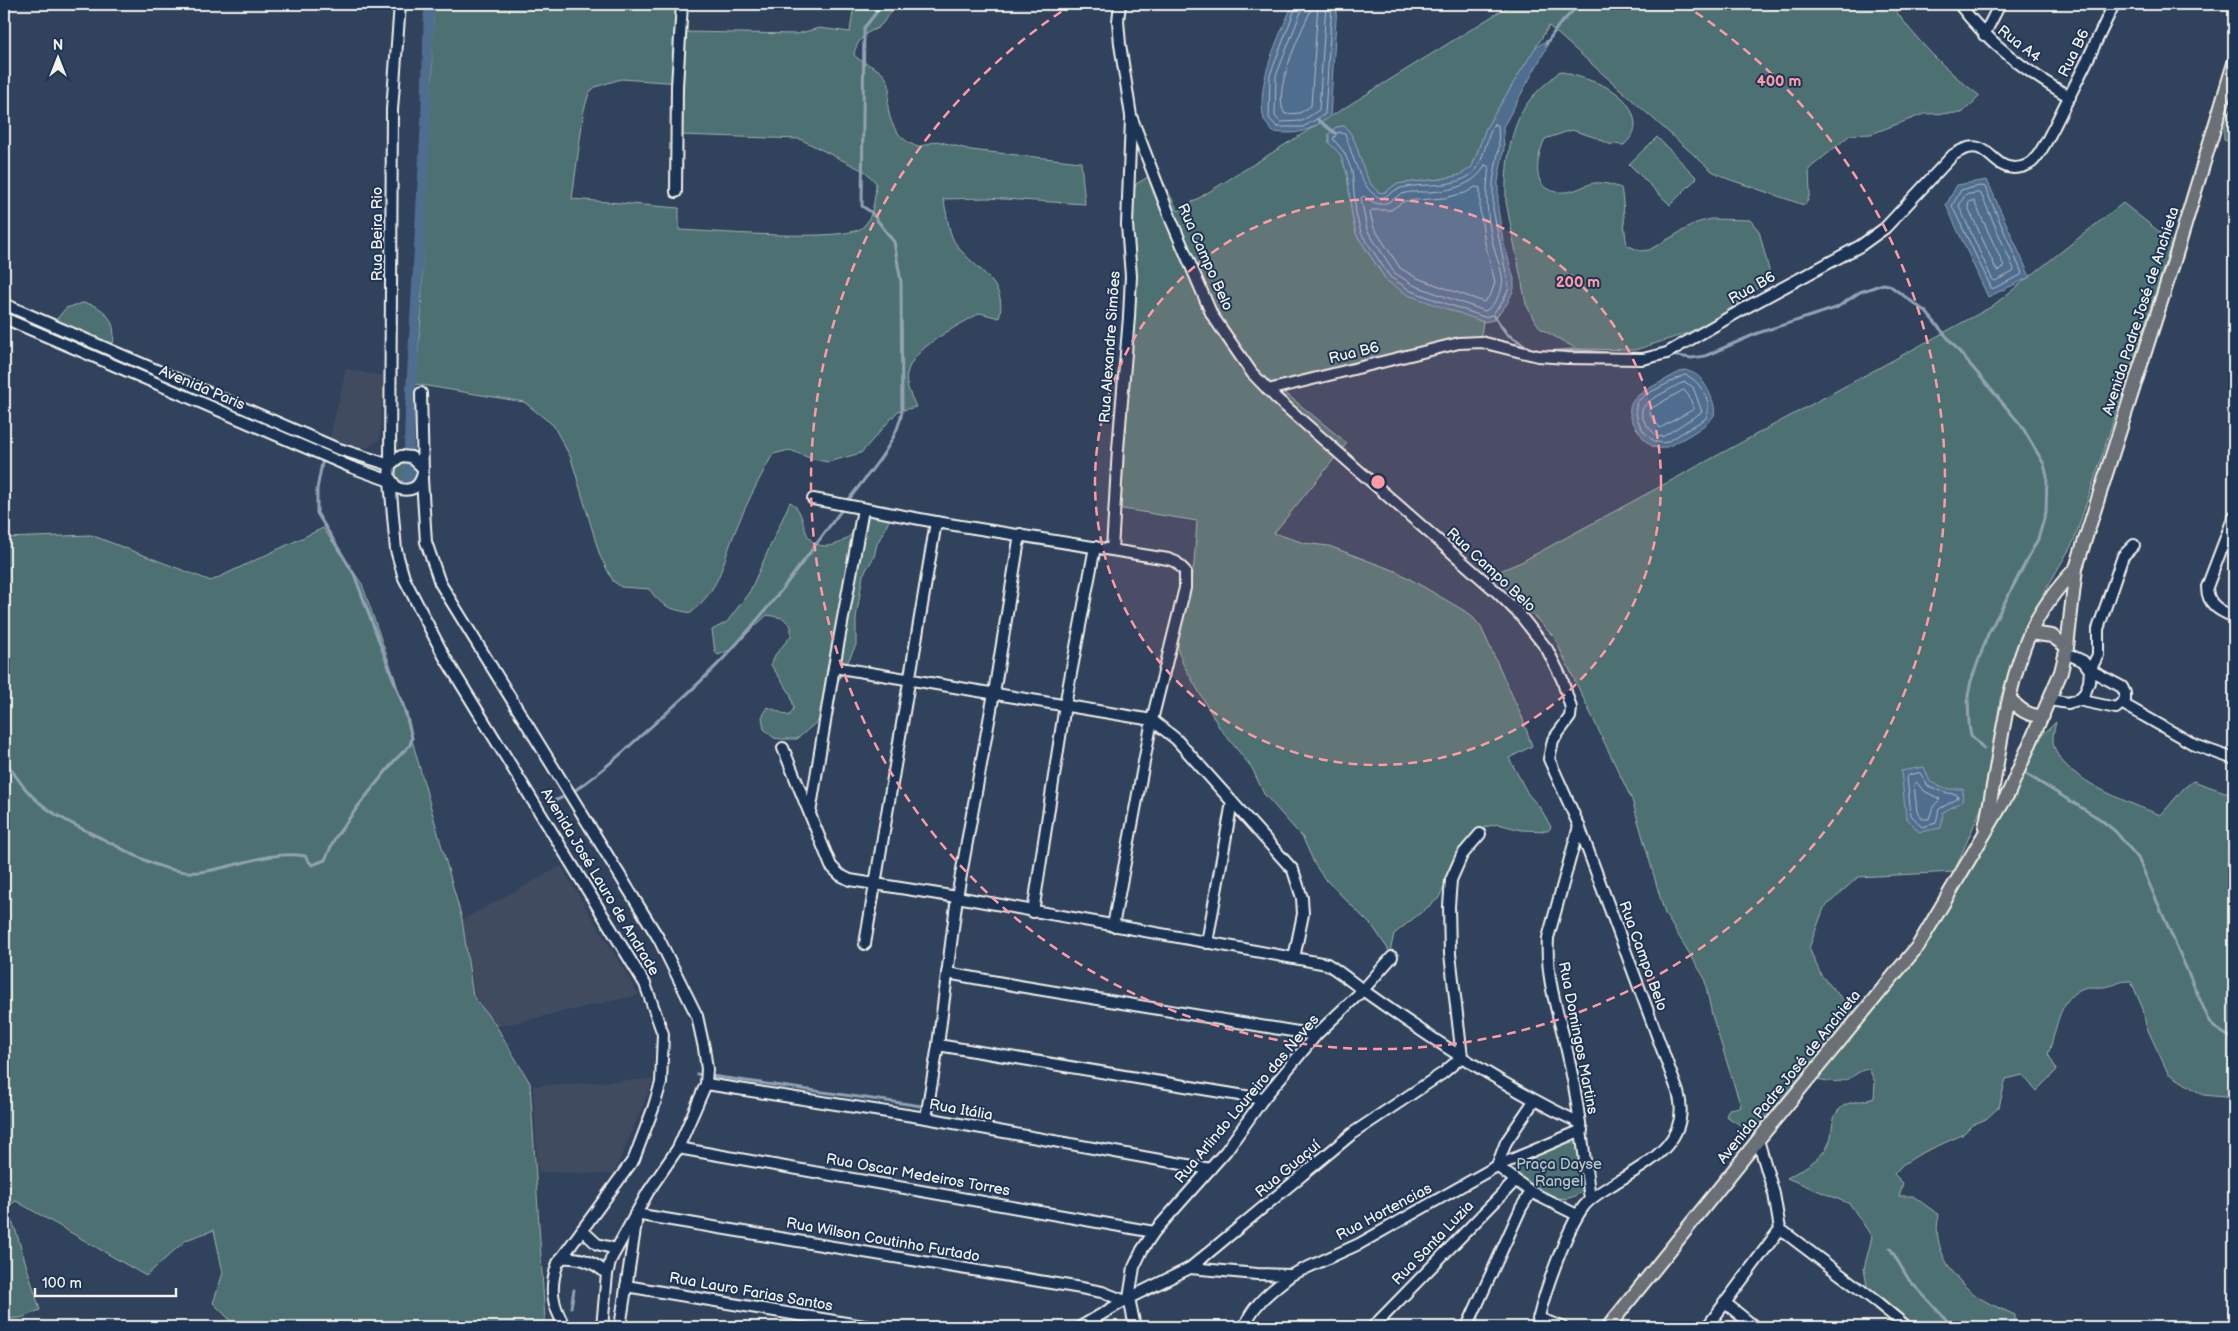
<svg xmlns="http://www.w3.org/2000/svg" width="2238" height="1331" viewBox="0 0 2238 1331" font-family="'Balsamiq Sans',sans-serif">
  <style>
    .built { fill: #3f4b61 }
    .green { fill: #4d7172; stroke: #a0b1ad; fill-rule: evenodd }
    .water { fill: #506d8f; stroke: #92a2b3 }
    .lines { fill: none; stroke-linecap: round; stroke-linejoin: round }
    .shore { stroke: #b2bcc4; stroke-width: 1 }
    .stream { stroke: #92a2b3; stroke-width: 3 }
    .canal { stroke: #506d8f; stroke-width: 10 }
    .minor-casing { stroke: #f4f1e8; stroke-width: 14 }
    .major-casing { stroke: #f4f1e8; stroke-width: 16 }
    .minor { stroke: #1d3557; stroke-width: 10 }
    .major { stroke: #6a7074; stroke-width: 12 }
    .ring { fill: none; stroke: #ff9aa2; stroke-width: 2.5; stroke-dasharray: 9 6 }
    .labels { text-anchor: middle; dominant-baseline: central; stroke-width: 4; stroke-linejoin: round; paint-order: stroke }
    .street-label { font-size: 15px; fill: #f4f1e8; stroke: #1d3557 }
    .park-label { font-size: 15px; fill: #bac4bf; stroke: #1d3557 }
    .centre { fill: #ff9aa2; stroke: #1d3557; stroke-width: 2.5 }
    .ring-label { font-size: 15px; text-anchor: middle; font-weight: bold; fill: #ff9aa2; stroke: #1d3557; stroke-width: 4; stroke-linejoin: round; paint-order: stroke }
  </style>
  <rect width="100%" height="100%" fill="#31425d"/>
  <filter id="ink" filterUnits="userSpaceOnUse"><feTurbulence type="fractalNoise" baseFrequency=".02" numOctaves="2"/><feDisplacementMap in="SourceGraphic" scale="10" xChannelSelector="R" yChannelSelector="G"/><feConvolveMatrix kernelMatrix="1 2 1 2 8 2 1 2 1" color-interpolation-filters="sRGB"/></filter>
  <g filter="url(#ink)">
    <g class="built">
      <path d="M346,369L383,376L380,440L367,448L329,441Z"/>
      <path d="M561,866L639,995L495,1027L475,995L462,920Z"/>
      <path d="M654,1079L614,1174L538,1172L533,1086Z"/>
    </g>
    <g class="green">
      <path d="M433,4H683V32L797,34L819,28L850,32L854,4H894L893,10C885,17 885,22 880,26C878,29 872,30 869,32C861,37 855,46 854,55C864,66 884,66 889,85C890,90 888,99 888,105C889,124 899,140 918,147L937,141L971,150L1081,162L1085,204L987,198L943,199C947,211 948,230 954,241C969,267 1010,280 999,318L980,313C958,326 912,347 907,374C904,384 912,397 916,407L898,411L861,453L828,462L812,459L790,450L773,454C758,481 744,508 733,537C720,571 720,587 691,613C670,609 662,607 649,589L621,587L613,581L600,556L571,458L553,425L524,402L415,384L421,317L426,151L432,76ZM621,79L681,83L680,135L800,139L866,172L876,183C875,197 874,216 863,227C846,243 709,231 679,230V208L572,199L584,110L589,93L595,87Z"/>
      <path d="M1512,4H1891C1915,39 1946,71 1980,96L1962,113L1924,114L1871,134L1850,135L1809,169L1810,194L1807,202L1804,205L1728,179L1712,171L1549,26L1486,128L1472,167L1460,175L1441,179L1396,184L1386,192L1380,193C1358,179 1362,140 1344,126L1336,127L1329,134V143L1340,154L1347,173L1352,215L1356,234L1387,281L1483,322L1481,335L1278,387L1347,443L1274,533L1304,543L1329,546L1398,572L1470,614L1481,627L1522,717L1532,746L1509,758L1528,794L1541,809L1551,827L1548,831L1521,830L1498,824L1485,827L1473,836L1462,853L1438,899L1394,934L1390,952L1373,927L1324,878L1315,865L1303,838L1264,794L1252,768L1219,727L1183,664L1178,651V637L1194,564L1197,521L1117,508L1133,195L1136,184L1148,177L1163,181L1178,211Z"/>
      <path d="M1560,71C1586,80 1623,85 1633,115C1638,128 1633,136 1624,145L1609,144L1597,138L1572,130L1545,139C1535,160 1530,195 1565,192C1575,192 1584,185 1594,183C1604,182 1612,185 1621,188C1625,207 1623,226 1627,245L1640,251L1649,250L1696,223L1711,219L1750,220L1759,231L1770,274L1761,286L1709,324L1694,331L1635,350L1577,349L1541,329L1533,318L1526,304L1506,202C1505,166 1509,122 1534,95C1542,86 1552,79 1560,71Z"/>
      <path d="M2234,106V143L2224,140C2223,126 2225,116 2234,106Z"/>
      <path d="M1657,137L1697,178L1670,205L1629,164Z"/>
      <path d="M2123,203L2172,242L2074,541L2024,628L2000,699L1990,788L1954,872L1858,877L1824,908L1809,948L1821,975L1854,1012L1753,1133L1726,1116L1729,1109L1741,1107L1712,1015L1704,977L1665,914L1632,800L1554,637L1493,574L1521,562L1991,307Z"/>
      <path d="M83,303C106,305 119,325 112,347L55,321L66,308Z"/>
      <circle cx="406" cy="473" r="12"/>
      <path d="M790,502C809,512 798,545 825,546C851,547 862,515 883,505L890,507L893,513L877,544L874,557L863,575L856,618V645L819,720L797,739H781L774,738L764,729L762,717L768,707L789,716L794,708L790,693L771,665L775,655L791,636V626L783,618L767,615L728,651L718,655L715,652L712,630L727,622L750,591Z"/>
      <path d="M323,528L362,584L395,679L462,919L473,996L495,1024L530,1083L545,1320L551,1327H237L213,1303L223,1273L214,1230L186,1240L146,1276L16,1201L4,1208L15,1228L40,1310L21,1318L4,1319V538L91,535L211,581Z"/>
      <path d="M2056,722C2054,731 2051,740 2055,749C2065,779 2133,805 2161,815L2184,788L2193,781L2225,792H2234V1098L2203,1095L2168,1073L2146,1026L2143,1009L2131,981C2117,981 2120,984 2109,986C2100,989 2089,985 2081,989C2057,1001 2057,1032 2048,1054L2057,1070L2036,1091L2023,1075L2006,1079L1999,1107L1986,1119L1972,1125L1962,1135L1920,1154L1902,1165L1894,1174L1903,1183L1899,1196H1913L1939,1215C1930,1248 1956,1284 1983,1300C1993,1306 2005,1310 2015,1315V1327H1916L1877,1302L1867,1286L1864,1268L1872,1237L1850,1204L1787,1178C1802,1169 1825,1158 1830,1140C1833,1131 1831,1119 1838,1111C1847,1099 1862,1103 1874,1098L1875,1082L1869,1069C1860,1070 1857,1074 1850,1078C1839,1084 1828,1081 1817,1079L1912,965L1929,941L1989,841L2035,742Z"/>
      <path d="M1570,1142L1575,1143L1579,1146L1585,1187C1567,1213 1532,1189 1515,1174L1517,1165Z"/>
    </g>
    <g class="water">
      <path d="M1293,4H1337L1330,117C1306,131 1302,135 1273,132C1270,128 1266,124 1264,120C1255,84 1279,36 1293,4Z"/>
      <path d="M1547,40H1549L1547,47L1503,127L1504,148L1498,182V209L1503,240L1514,279V289L1507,304L1494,320L1484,322L1408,295L1387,281L1356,234L1352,215L1347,173L1340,154L1329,143V134L1336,127L1344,126C1362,140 1358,179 1380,193L1386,192L1396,184L1441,179L1460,175L1472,167L1486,128L1535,48Z"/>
      <path d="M1987,180L2030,277L1988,297L1946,205L1957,185Z"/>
      <path d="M1685,370C1691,372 1697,374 1701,379C1707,386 1717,406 1714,415C1711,424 1673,446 1663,448C1660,449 1656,448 1652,446C1646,443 1641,435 1637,429C1618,402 1640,393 1661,382C1669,378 1676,373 1685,370Z"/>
      <path d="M1924,767L1930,782L1948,789H1963L1962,802L1943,812L1941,828L1919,832L1906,817L1901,771Z"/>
    </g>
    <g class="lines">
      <g class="shore">
        <path d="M1297,4L1270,75L1269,118L1277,127H1303L1325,114L1332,4"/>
        <path d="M1304,4L1276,76L1275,116L1280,122L1302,121L1319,110L1326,4"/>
        <path d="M1311,4L1310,12C1300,34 1271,93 1285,114L1300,113L1311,106L1318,4"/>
        <path d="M1494,124L1498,125L1499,148L1493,181V209L1509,288L1503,301L1492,315L1484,317L1411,291L1390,277L1361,233L1356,214L1352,171L1344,152L1333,139L1338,132L1345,134C1352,151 1361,193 1381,198C1389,196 1393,190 1401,188C1425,182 1456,190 1475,171C1483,163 1487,135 1494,124Z"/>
        <path d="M1485,165L1489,167C1485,192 1487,219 1493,244C1495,256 1505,274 1502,286C1501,294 1492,308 1485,311L1413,285L1395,273L1367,230L1361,198L1364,196C1369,200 1375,204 1381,204C1391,203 1394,197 1402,194C1410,191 1420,192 1429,192C1450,191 1476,185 1485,165Z"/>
        <path d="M1982,186L1985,187L2022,273L2021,275L1992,289L1952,206L1961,190Z"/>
        <path d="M1476,187L1480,188V210L1485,243L1495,282L1491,294L1484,302L1417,278L1400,268L1374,228L1370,213L1372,210H1391L1404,201L1444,198L1465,193Z"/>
        <path d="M1978,193L1981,194L2014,269L2013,272L1995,281L1992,279L1959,206L1965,195Z"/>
        <path d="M1974,201L2004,266L1999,271L1996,269L1968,207L1969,202Z"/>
        <path d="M1685,375C1700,379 1715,405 1705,419L1667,442C1649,448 1631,418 1637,402L1645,395Z"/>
        <path d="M1685,382L1693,387L1702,412L1664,436L1658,437C1635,415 1636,407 1663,393C1670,390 1677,384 1685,382Z"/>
        <path d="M1684,390L1689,396L1694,409L1660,428L1651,416L1649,410Z"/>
        <path d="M1920,773L1928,786L1947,793L1956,794L1958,796L1957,799L1939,809L1936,823L1922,827L1911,815L1907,777L1909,775Z"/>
        <path d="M1916,782L1924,791L1940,799L1933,807L1929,819H1923L1917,812L1914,784Z"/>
      </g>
      <g class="stream">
        <path d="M1546,44L1559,25L1580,4"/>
        <path d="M1318,120L1335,133"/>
        <path d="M1494,316L1507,334L1534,351"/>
        <path d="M1542,352L1573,350L1618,354"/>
        <path d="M1669,355L1692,358L1705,356L1758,333L1836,308L1860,292L1883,284L1889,285L1926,312L2021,425L2044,464L2047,476L2046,512L2038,539L1988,634L1971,681L1968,696L1969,726L1971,735L1984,749"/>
        <path d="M394,481L408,483"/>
        <path d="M847,502C865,477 898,443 902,411L901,282L894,242L871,212L862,206L864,28L883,4"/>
        <path d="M4,759C15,775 25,791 40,803C59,819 81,828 103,839C133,854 165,875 200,872C235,868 269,850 305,856L312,865L325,860L335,838L359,805L395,760L410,745L412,738L406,713L354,574L317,513V489L323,458"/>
        <path d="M2021,771L2100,819L2115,831L2138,858L2208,1018L2214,1027L2234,1040"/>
        <path d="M552,801C570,799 608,765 623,752C660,718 700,685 733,648C773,604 808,555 843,508"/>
        <path d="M697,1074L922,1106"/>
        <path d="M1890,1248L1909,1280L1953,1327"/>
        <path d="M571,1307L574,1290"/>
      </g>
      <path class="canal" d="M408,483L410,412L426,120L429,4"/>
      <defs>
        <g id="minor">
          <path d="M1120,4L1118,21L1120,44L1131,116L1172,222L1212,315L1252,373L1276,398L1498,593L1520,615L1547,649L1562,679L1571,708L1570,717L1553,740L1549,759L1579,826L1678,1092C1692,1140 1650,1162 1615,1183C1604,1190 1592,1196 1584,1206C1566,1230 1542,1297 1537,1327"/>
          <path d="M1959,4C1989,44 2027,72 2070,97"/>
          <path d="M1984,35L2000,4"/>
          <path d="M676,192L677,86L682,4"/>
          <path d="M4,304L336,448L390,465"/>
          <path d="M4,318L351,467L390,481"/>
          <path d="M1268,390L1459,343L1481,342L1538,356L1567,358L1643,359L1667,353L1747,307L1860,246L1885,228L1953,155C1988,132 1988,167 2014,168C2019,168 2027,166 2032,162C2041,154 2048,138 2054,127C2075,86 2095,45 2114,4"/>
          <path d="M421,393L423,473C420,487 411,493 397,488L389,477L390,465L401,456L411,457L422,467"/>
          <path d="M390,465L392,110L400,4"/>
          <path d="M422,479L426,542L440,583L659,939L697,1016L704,1048L707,1069L706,1084L678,1148L648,1192L611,1259L607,1274L602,1327"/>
          <path d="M390,481L396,550L404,578L444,656L645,984L663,1034L661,1083L653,1109L634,1159L558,1263C549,1287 552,1305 565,1327"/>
          <path d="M813,499L936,522L1168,559L1176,562L1185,571V588L1152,720L1113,926"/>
          <path d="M2234,516L2207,587C2207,605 2220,611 2234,617"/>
          <path d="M1112,550L1118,449L1129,317L1131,276L1127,225L1131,120"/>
          <path d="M834,667L1152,720L1176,739L1293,870L1302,898L1303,914L1294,958"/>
          <path d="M2050,700L2068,703L2078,700L2116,708L2125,700V693L2122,687L2090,670L2083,661L2066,653"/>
          <path d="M2078,700L2085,693L2089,682L2090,670L2098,655V629L2123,556L2134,545"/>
          <path d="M2123,704L2195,745L2234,759"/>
          <path d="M783,748L831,866L840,875L850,880L957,897L1327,964C1340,972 1352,982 1364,991C1433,1040 1504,1087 1580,1123"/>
          <path d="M810,813L834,667L863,509"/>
          <path d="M1579,826L1548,938C1545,986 1563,1024 1571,1070C1580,1113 1584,1156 1590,1199"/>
          <path d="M1033,912L1065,705L1095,547"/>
          <path d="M1207,943L1232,802"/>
          <path d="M865,944L936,522"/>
          <path d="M947,973L1019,986L1316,1035"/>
          <path d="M938,1045L1263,1099"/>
          <path d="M706,1084L926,1118L1210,1169"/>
          <path d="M1534,1101L1506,1142L1497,1166L1531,1192L1577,1215"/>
          <path d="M926,1118L938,1045L957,897L994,693L1020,534"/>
          <path d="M678,1148L1154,1232"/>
          <path d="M1780,1229L1878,1303L1907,1327"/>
          <path d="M582,1230L597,1244L616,1249"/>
          <path d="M561,1258C580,1257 593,1261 607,1274"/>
          <path d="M1190,1268L1257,1274L1291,1275L1359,1244L1497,1166L1582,1130"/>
          <path d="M626,1286L870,1327"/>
          <path d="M1724,1302L1755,1327"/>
          <path d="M1538,1318L1562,1327"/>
          <path d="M620,1327L636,1223L635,1214L1081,1288L1102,1292L1125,1301"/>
          <path d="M1080,1327L1129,1298L1190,1268L1353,1133L1443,1073L1462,1057L1450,954L1449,906L1451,880L1462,855L1480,834"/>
          <path d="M1135,1327L1129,1298L1134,1267L1142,1250L1154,1232L1226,1151L1263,1099L1316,1035L1363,990L1392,957"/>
          <path d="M1245,1327C1251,1305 1274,1289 1291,1275"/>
          <path d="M1373,1327L1515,1181"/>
          <path d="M1467,1327L1521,1208L1531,1192"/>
          <path d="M1707,1327L1780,1229L1774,1194L1758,1140"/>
        </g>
        <g id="major">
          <path d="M2030,633L2052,636L2067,647"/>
          <path d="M2010,699C2020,710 2028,716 2043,716"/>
          <path d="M1985,827C1999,766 2004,690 2030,633C2041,609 2058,587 2076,568"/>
          <path d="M1608,1327L1758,1140L1918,946L2008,794L2061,672L2067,647L2076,568L2174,261L2234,63"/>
        </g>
      </defs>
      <use href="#minor" class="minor-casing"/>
      <use href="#major" class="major-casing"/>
      <use href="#minor" class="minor"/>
      <use href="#major" class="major"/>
    </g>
  </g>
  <circle cx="1378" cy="482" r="283" fill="#ff9aa2" fill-opacity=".12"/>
  <g class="ring">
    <circle cx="1378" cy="482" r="283"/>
    <path d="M1683 4A567 567 0 1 1 1073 4"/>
  </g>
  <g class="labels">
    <g class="street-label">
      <text transform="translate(2019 44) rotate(38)">Rua A4</text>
      <text transform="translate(2074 53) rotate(-64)">Rua B6</text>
      <text transform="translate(377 234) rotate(-90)">Rua Beira Rio</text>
      <text transform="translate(1205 257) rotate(66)">Rua Campo Belo</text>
      <text transform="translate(1752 288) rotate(-29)">Rua B6</text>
      <text transform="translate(2141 311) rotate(-72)">Avenida Padre José de Anchieta</text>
      <text transform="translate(1110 347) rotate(-86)">Rua Alexandre Simões</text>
      <text transform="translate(1354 353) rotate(-14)">Rua B6</text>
      <text transform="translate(202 388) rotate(23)">Avenida Paris</text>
      <text transform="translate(1491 570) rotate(43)">Rua Campo Belo</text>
      <text transform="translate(600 882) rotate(59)">Avenida José Lauro de Andrade</text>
      <text transform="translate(1643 956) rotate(70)">Rua Campo Belo</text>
      <text transform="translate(1578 1038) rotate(79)">Rua Domingos Martins</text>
      <text transform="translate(1789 1077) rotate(-51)">Avenida Padre José de Anchieta</text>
      <text transform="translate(1247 1099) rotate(-50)">Rua Arlindo Loureiro das Neves</text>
      <text transform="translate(961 1110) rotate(10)">Rua Itália</text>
      <text transform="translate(1288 1169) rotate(-40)">Rua Guaçuí</text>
      <text transform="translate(918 1175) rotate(10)">Rua Oscar Medeiros Torres</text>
      <text transform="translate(1384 1212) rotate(-28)">Rua Hortencias</text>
      <text transform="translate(883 1240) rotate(10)">Rua Wilson Coutinho Furtado</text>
      <text transform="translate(1433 1243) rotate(-46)">Rua Santa Luzia</text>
      <text transform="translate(751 1292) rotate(10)">Rua Lauro Farias Santos</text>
    </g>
    <g class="park-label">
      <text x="1559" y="1164">Praça Dayse<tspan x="1559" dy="17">Rangel</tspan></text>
    </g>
  </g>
  <circle cx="1378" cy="482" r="8" class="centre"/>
  <g class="ring-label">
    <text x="1779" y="86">400 m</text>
    <text x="1578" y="287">200 m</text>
  </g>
  <rect width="2238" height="1331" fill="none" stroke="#1d3557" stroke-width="20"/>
  <rect x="10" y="10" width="2218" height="1311" fill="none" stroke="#f4f1e8" stroke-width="2" filter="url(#ink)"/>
  <g transform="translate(58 58)" stroke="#1d3557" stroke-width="4" paint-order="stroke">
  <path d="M0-4L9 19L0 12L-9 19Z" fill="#f4f1e8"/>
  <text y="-8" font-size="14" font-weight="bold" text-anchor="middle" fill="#f4f1e8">N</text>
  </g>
  <path d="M35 1288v8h141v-8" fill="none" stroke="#f4f1e8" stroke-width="2.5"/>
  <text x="42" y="1288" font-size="15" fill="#f4f1e8" stroke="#1d3557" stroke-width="4" paint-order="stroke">100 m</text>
</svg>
